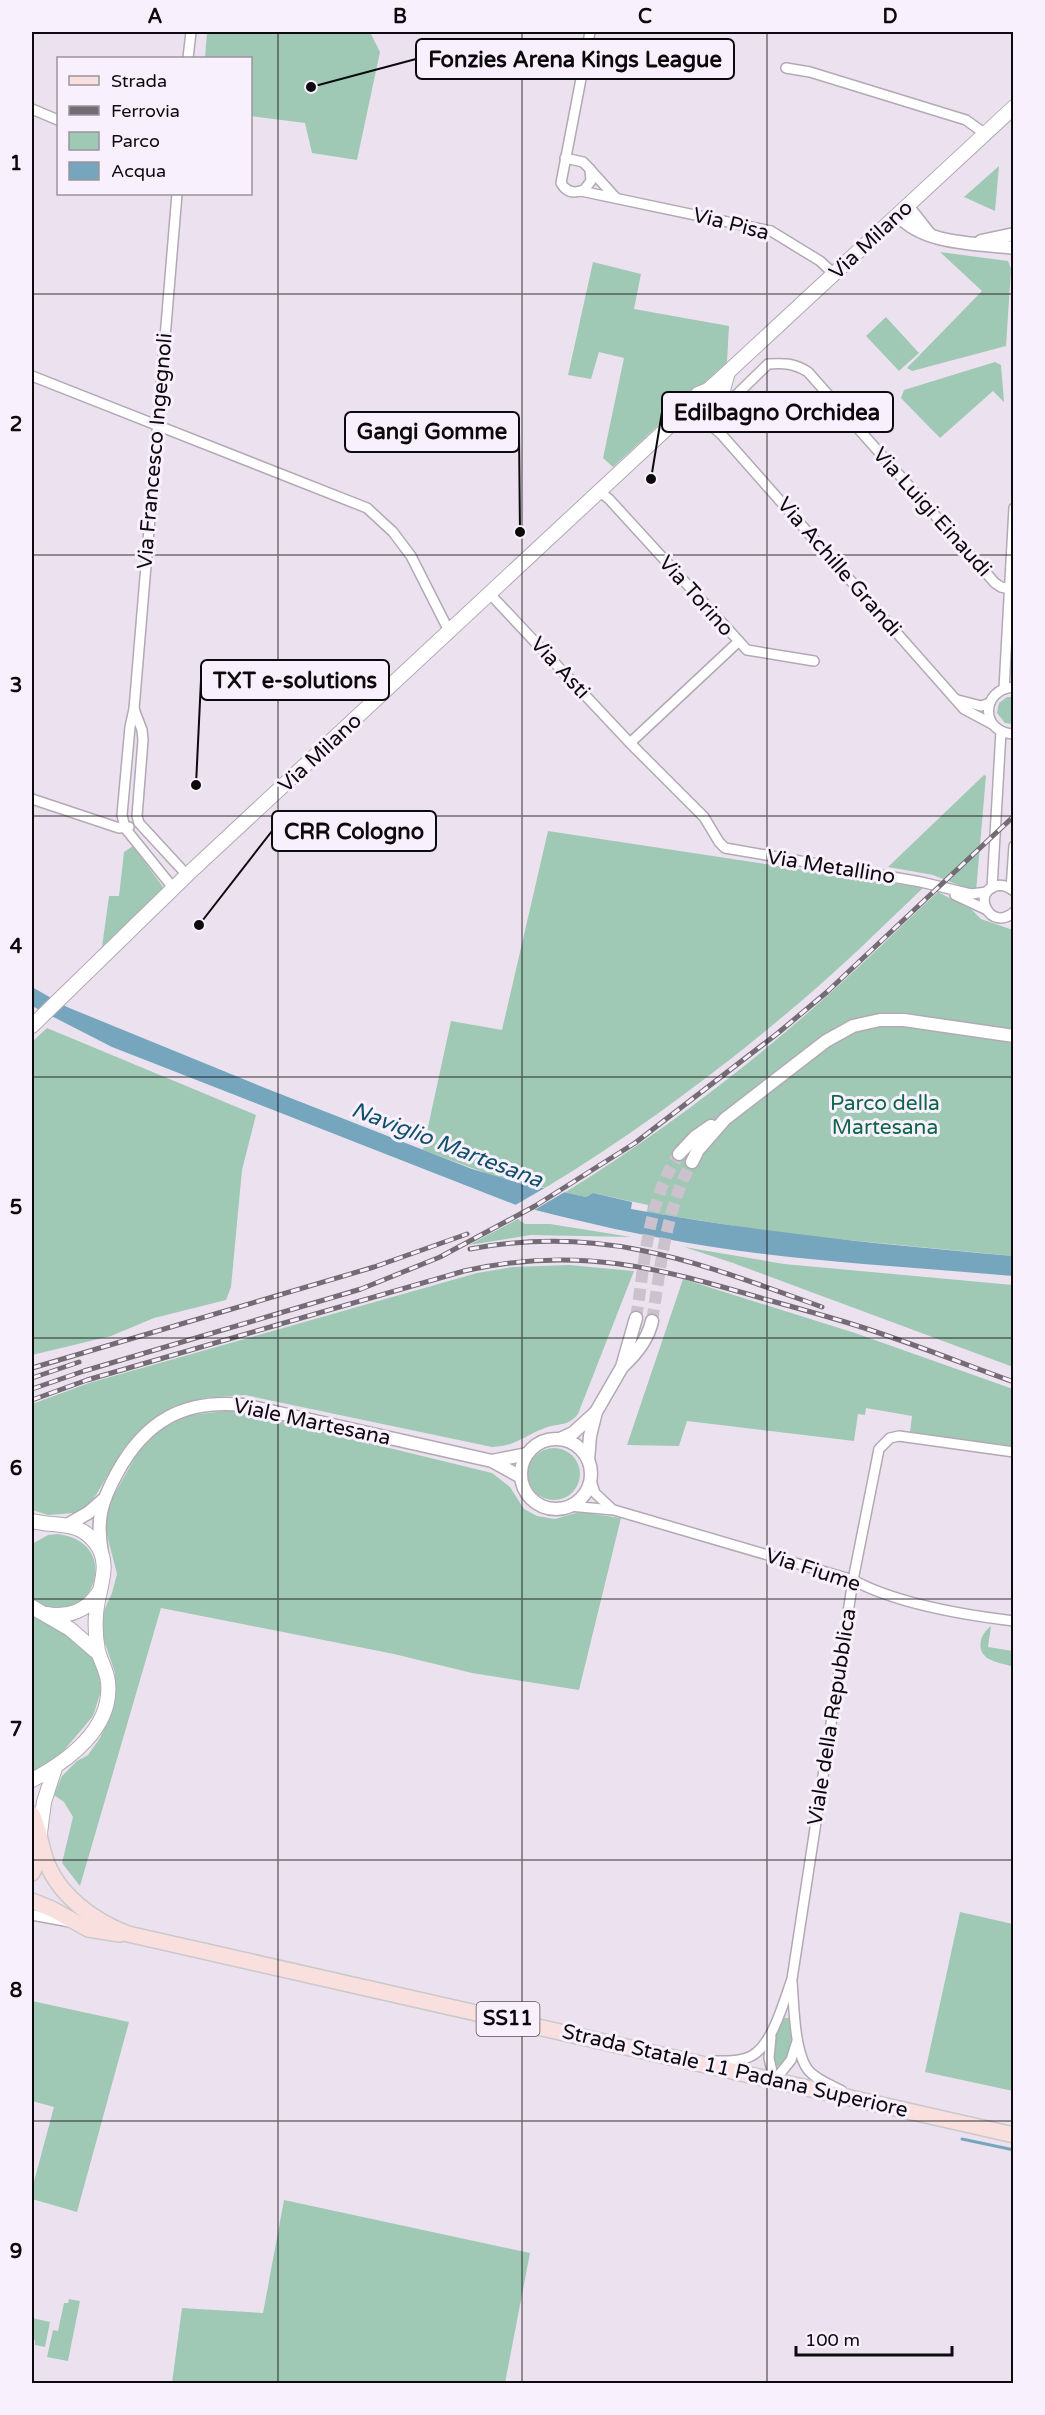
<svg xmlns="http://www.w3.org/2000/svg" width="1045" height="2415" viewBox="0 0 1045 2415" font-family="'Varela Round',sans-serif">
  <style>
    .green { fill: #9fc9b4 }
    .water { fill: #75a6be }
    .pier { fill: #ece2ef }
    .lines { fill: none; stroke-linecap: round; stroke-linejoin: round }
    .stream { stroke: #75a6be; stroke-width: 3 }
    .tertiary-tunnel { stroke: #cbc2cd; stroke-width: 12; stroke-dasharray: 12 6; stroke-linecap: butt }
    .minor-casing { stroke: #b2a9b5; stroke-width: 12 }
    .tertiary-casing { stroke: #b2a9b5; stroke-width: 15 }
    .secondary-casing { stroke: #b2a9b5; stroke-width: 16 }
    .primary-casing { stroke: #cac9ca; stroke-width: 18 }
    .minor { stroke: #fff; stroke-width: 9 }
    .tertiary { stroke: #fff; stroke-width: 12 }
    .secondary { stroke: #fff; stroke-width: 14 }
    .primary { stroke: #f9e0df; stroke-width: 15 }
    .rail-casing { stroke: #736c75; stroke-width: 5 }
    .rail { stroke: #f9f0fd; stroke-width: 3; stroke-dasharray: 9; stroke-linecap: butt }
    .grid { fill: none; stroke: #0d0a0e; stroke-width: 1.5; stroke-opacity: 0.55 }
    .labels { text-anchor: middle; dominant-baseline: central; stroke-width: 6; stroke-linejoin: round; paint-order: stroke }
    .shield { fill: #f9f0fd; stroke: #544f56; stroke-width: 1.5 }
    .shield-label { font-size: 20px; font-weight: bold; fill: #0d0a0e }
    .street-label { font-size: 21px; fill: #0d0a0e; stroke: #f9f0fd }
    .park-label { font-size: 21px; fill: #0e6648; stroke: #f9f0fd }
    .water-label { font-size: 22px; font-style: italic; fill: #0e5069; stroke: #f9f0fd }
    .leader { fill: none; stroke: #0d0a0e; stroke-width: 2 }
    .callout-dot { fill: #0d0a0e; stroke: #f9f0fd; stroke-width: 2 }
    .callout { fill: #f9f0fd; stroke: #0d0a0e; stroke-width: 2 }
    .callout-label { font-size: 22px; text-anchor: middle; font-weight: bold; fill: #0d0a0e }
    .neatline { fill: none; stroke: #0d0a0e; stroke-width: 2 }
    .grid-label { font-size: 20px; text-anchor: middle; font-weight: bold; fill: #0d0a0e }
  </style>
  <rect width="100%" height="100%" fill="#ece2ef"/>
  <g class="green">
    <path d="M207,32H370L380,52L357,160L312,153L305,123L251,116L250,58H205Z"/>
    <path d="M999,166L995,211L964,197Z"/>
    <path d="M940,252L1008,261L1011,269L1006,346L912,371L907,368L982,291Z"/>
    <path d="M593,262L641,274L634,309L729,326L727,362L613,467L603,458L624,358L599,352L591,379L568,375Z"/>
    <path d="M886,317L919,353L899,371L866,336Z"/>
    <path d="M995,362L1001,365L1004,402L993,391L940,438L901,398L904,390Z"/>
    <path d="M1007,697H1013V724L1005,723L997,713L999,703Z"/>
    <path d="M984,775L986,776L976,892L933,875L888,867Z"/>
    <path d="M548,831L923,888C882,927 842,967 799,1003C719,1071 634,1134 545,1188L499,1178L423,1150L451,1021L502,1030Z"/>
    <path d="M133,846L163,887L161,894L102,947L109,896H119L124,852Z"/>
    <path d="M938,892L971,909L981,919L1013,930V1256L785,1234L647,1212L648,1205L593,1193L586,1197L564,1193C656,1136 748,1067 828,995C865,962 901,926 938,892Z"/>
    <path d="M47,1028L256,1115L242,1170L231,1287L226,1300L154,1318L111,1336L32,1355V1042Z"/>
    <path d="M518,1219L525,1224H550L631,1237L531,1235L469,1245Z"/>
    <path d="M684,1247L784,1264L1013,1285V1367L733,1263Z"/>
    <path d="M569,1265L634,1271L578,1414C566,1428 560,1422 545,1428C523,1436 517,1446 492,1447L245,1395L203,1398L174,1406L140,1430L123,1449L96,1495L83,1510L75,1513L48,1515L32,1510V1404L89,1383L477,1273L513,1267Z"/>
    <path d="M683,1279L855,1333L1013,1389V1447L910,1432L912,1416L866,1408L865,1415L858,1414L854,1441L687,1421L679,1446L627,1445Z"/>
    <path d="M233,1410L492,1473L510,1487L524,1509L537,1516L555,1519L579,1512L621,1518L579,1690L472,1673L394,1654L161,1608L80,1886L62,1863L73,1817L64,1802L54,1795L62,1776L77,1761L88,1755L100,1738L114,1707L115,1673L103,1637L101,1617L112,1593L117,1574L107,1535L106,1517L109,1504L138,1452L156,1433L178,1420L191,1415Z"/>
    <circle cx="554" cy="1474" r="26"/>
    <path d="M58,1534C130,1544 85,1642 32,1599V1544L48,1535Z"/>
    <path d="M32,1616L49,1622L88,1648L98,1665L101,1691L93,1716L60,1755L32,1772Z"/>
    <path d="M991,1626L988,1647L1013,1651V1667C1006,1664 996,1663 989,1659C975,1651 980,1634 991,1626Z"/>
    <path d="M960,1912L1013,1924V2091L925,2072Z"/>
    <path d="M32,2001L129,2022L77,2212L32,2199V2189L54,2107L32,2101Z"/>
    <path d="M783,2018H789L793,2022C794,2043 794,2051 780,2068L774,2064L771,2042Z"/>
    <path d="M284,2200L530,2253L505,2383H172L182,2308L263,2313Z"/>
    <path d="M69,2299L80,2301L68,2361L47,2357L53,2330L58,2331L64,2303H68Z"/>
    <path d="M32,2318L50,2322L45,2347L35,2345V2340L32,2339Z"/>
  </g>
  <path class="water" d="M32,987L67,1007L265,1088L472,1169L519,1183L586,1197L593,1193L632,1202L631,1209C757,1232 885,1245 1013,1256V1276C913,1267 812,1262 713,1247C647,1237 580,1222 516,1205L112,1047L32,1006Z"/>
  <path class="pier" d="M548,1186L568,1190L531,1212L512,1207Z"/>
  <g class="lines">
    <path class="stream" d="M962,2139L1014,2150"/>
    <g class="tertiary-tunnel">
      <path d="M636,1318C645,1263 647,1201 679,1154"/>
      <path d="M652,1321C661,1267 665,1210 692,1162"/>
    </g>
    <defs>
      <g id="minor">
        <path d="M188,58L191,32"/>
        <path d="M786,68L810,72L966,120L984,133"/>
        <path d="M32,109L58,120"/>
        <path d="M565,158L583,162L587,166L616,198"/>
        <path d="M590,169L591,181L584,190C574,194 566,192 561,183L590,32"/>
        <path d="M581,191L771,231L820,261L834,274"/>
        <path d="M32,376L367,508L393,532L411,556L450,633"/>
        <path d="M723,408L768,364C784,363 794,363 808,372L995,583L1001,587L1014,590"/>
        <path d="M705,420L721,434L964,709L992,724"/>
        <path d="M600,492L609,499L747,650L814,661"/>
        <path d="M490,594L630,743L704,817L719,842L725,848L921,882L971,894L987,892"/>
        <path d="M1014,687C980,689 980,733 1014,734"/>
        <path d="M1004,689L1014,508"/>
        <path d="M958,700L981,706L990,703"/>
        <path d="M134,709L142,730L143,740L137,816L139,823L187,875"/>
        <path d="M630,743L738,642"/>
        <path d="M32,799L119,828L129,827"/>
        <path d="M992,888L1001,731"/>
        <path d="M174,889L125,828L122,815L130,727L134,709L177,194"/>
        <path d="M1011,889L1014,846"/>
        <path d="M1014,891C1009,887 1003,884 996,886C971,892 990,933 1014,912"/>
        <path d="M955,895L987,910"/>
        <path d="M590,1478L595,1493L612,1509"/>
        <path d="M569,1506L614,1510L853,1580C897,1604 964,1615 1014,1621"/>
        <path d="M32,1915L70,1922"/>
        <path d="M792,1982C794,2004 794,2054 809,2071C817,2080 831,2085 842,2091"/>
        <path d="M771,2037L769,2058L774,2081L791,2060L797,2041"/>
        <path d="M711,2061C724,2061 742,2062 753,2055C773,2043 784,2001 792,1979L853,1580L879,1449L890,1438L899,1436L1014,1452"/>
      </g>
      <g id="tertiary">
        <path d="M907,206L930,235"/>
        <path d="M898,215C924,245 976,243 1014,248"/>
        <path d="M981,241L1014,234"/>
        <path d="M679,1154L695,1137L711,1126"/>
        <path d="M692,1162L698,1150L725,1119L826,1041L853,1026L880,1020H904L1014,1036"/>
        <path d="M623,1366C636,1354 648,1339 652,1321"/>
        <path d="M560,1439L573,1433L595,1413"/>
        <circle cx="556" cy="1474" r="35"/>
        <path d="M588,1460L590,1436L596,1412L622,1367L636,1318"/>
        <path d="M492,1461L527,1454"/>
        <path d="M67,1525L88,1513L103,1500"/>
        <path d="M102,1553C96,1520 101,1502 117,1473C145,1421 184,1399 243,1405L492,1461L521,1477"/>
      </g>
      <g id="secondary">
        <path d="M693,404C694,411 696,417 703,419C723,427 721,407 722,396C723,388 726,380 728,372"/>
        <path d="M32,1026L187,875L677,419L693,404L698,394L708,390L728,372L1014,107"/>
        <path d="M32,1521C54,1527 77,1520 94,1541C114,1564 97,1589 96,1615C95,1627 96,1640 98,1651C101,1662 107,1671 108,1682C113,1728 68,1761 32,1780"/>
        <path d="M32,1607L70,1629L99,1654"/>
        <path d="M48,1614C68,1618 88,1610 98,1593"/>
        <path d="M40,1833L44,1802L55,1768"/>
      </g>
      <g id="primary">
        <path d="M32,1814C39,1828 40,1843 45,1858C57,1894 93,1921 128,1934L1014,2135"/>
        <path d="M32,1873L37,1863L40,1846"/>
        <path d="M32,1901L52,1909L88,1929L120,1934"/>
      </g>
    </defs>
    <use href="#minor" class="minor-casing"/>
    <use href="#tertiary" class="tertiary-casing"/>
    <use href="#secondary" class="secondary-casing"/>
    <use href="#primary" class="primary-casing"/>
    <use href="#minor" class="minor"/>
    <use href="#tertiary" class="tertiary"/>
    <use href="#secondary" class="secondary"/>
    <use href="#primary" class="primary"/>
    <defs>
      <g id="rail">
        <path d="M470,1249C604,1224 699,1263 822,1307"/>
        <path d="M32,1368L374,1267L467,1234"/>
        <path d="M32,1378L79,1362"/>
        <path d="M32,1389L84,1371L361,1289L440,1257L535,1206L635,1143L778,1033L827,992L1014,816"/>
        <path d="M32,1400L87,1380L464,1271C579,1245 658,1268 768,1300C797,1308 826,1316 855,1325C909,1342 961,1363 1014,1382"/>
      </g>
    </defs>
    <use href="#rail" class="rail-casing"/>
    <use href="#rail" class="rail"/>
  </g>
  <path class="grid" d="M278,32V2384M522,32V2384M767,32V2384M32,294H1014M32,555H1014M32,816H1014M32,1077H1014M32,1338H1014M32,1599H1014M32,1860H1014M32,2121H1014"/>
  <g class="labels">
    <rect class="shield" x="476.5" y="2002" width="63" height="34" rx="4.5"/>
    <g class="shield-label">
      <text x="508" y="2019">SS11</text>
    </g>
    <g class="street-label">
      <text transform="translate(731 224) rotate(14)">Via Pisa</text>
      <text transform="translate(871 240) rotate(-43)">Via Milano</text>
      <text transform="translate(155 451) rotate(-85)">Via Francesco Ingegnoli</text>
      <text transform="translate(932 512) rotate(48)">Via Luigi Einaudi</text>
      <text transform="translate(839 567) rotate(49)">Via Achille Grandi</text>
      <text transform="translate(696 596) rotate(48)">Via Torino</text>
      <text transform="translate(560 668) rotate(47)">Via Asti</text>
      <text transform="translate(320 753) rotate(-43)">Via Milano</text>
      <text transform="translate(831 867) rotate(9)">Via Metallino</text>
      <text transform="translate(312 1422) rotate(12)">Viale Martesana</text>
      <text transform="translate(813 1570) rotate(18)">Via Fiume</text>
      <text transform="translate(832 1717) rotate(-81)">Viale della Repubblica</text>
      <text transform="translate(735 2071) rotate(13)">Strada Statale 11 Padana Superiore</text>
    </g>
    <g class="park-label">
      <text x="885" y="1103">Parco della<tspan x="885" dy="24">Martesana</tspan></text>
    </g>
    <g class="water-label">
      <text transform="translate(447 1145) rotate(21)">Naviglio Martesana</text>
    </g>
  </g>
  <path class="leader" d="M311 87L416 59M651 479L662 412M520 532L519 432M196 785L201 680M199 925L272 831"/>
  <g class="callout-dot">
    <circle cx="311" cy="87" r="6"/>
    <circle cx="651" cy="479" r="6"/>
    <circle cx="520" cy="532" r="6"/>
    <circle cx="196" cy="785" r="6"/>
    <circle cx="199" cy="925" r="6"/>
  </g>
  <g class="callout">
    <rect x="416" y="39" width="318" height="40" rx="6"/>
    <rect x="662" y="392" width="231" height="40" rx="6"/>
    <rect x="345" y="412" width="174" height="40" rx="6"/>
    <rect x="201" y="660" width="188" height="40" rx="6"/>
    <rect x="272" y="811" width="164" height="40" rx="6"/>
  </g>
  <g class="callout-label">
    <text x="575" y="67">Fonzies Arena Kings League</text>
    <text x="777" y="420">Edilbagno Orchidea</text>
    <text x="432" y="439">Gangi Gomme</text>
    <text x="295" y="688">TXT e-solutions</text>
    <text x="354" y="839">CRR Cologno</text>
  </g>
  <rect width="1045" height="2415" fill="none" stroke="#f9f0fd" stroke-width="66"/>
  <rect x="57" y="57" width="195" height="138" fill="#f9f0fd" stroke="#9b949d" stroke-width="1.5"/>
  <rect x="69" y="76" width="30" height="9" fill="#f9e0df" stroke="#9b949d" stroke-width="1.5"/>
  <text x="111" y="87" font-size="18" fill="#0d0a0e">Strada</text>
  <rect x="69" y="106" width="30" height="9" fill="#736c75" stroke="#9b949d" stroke-width="1.5"/>
  <text x="111" y="117" font-size="18" fill="#0d0a0e">Ferrovia</text>
  <rect x="69" y="132" width="30" height="18" fill="#9fc9b4" stroke="#9b949d" stroke-width="1.5"/>
  <text x="111" y="147" font-size="18" fill="#0d0a0e">Parco</text>
  <rect x="69" y="162" width="30" height="18" fill="#75a6be" stroke="#9b949d" stroke-width="1.5"/>
  <text x="111" y="177" font-size="18" fill="#0d0a0e">Acqua</text>
  <path d="M796 2346v9h156v-9" fill="none" stroke="#0d0a0e" stroke-width="3"/>
  <text x="805" y="2346" font-size="18" fill="#0d0a0e" stroke="#f9f0fd" stroke-width="4.5" paint-order="stroke">100 m</text>
  <rect x="33" y="33" width="979" height="2349" class="neatline"/>
  <g class="grid-label">
    <text x="155" y="23">A</text>
    <text x="400" y="23">B</text>
    <text x="645" y="23">C</text>
    <text x="890" y="23">D</text>
    <text x="16" y="170">1</text>
    <text x="16" y="431">2</text>
    <text x="16" y="692">3</text>
    <text x="16" y="953">4</text>
    <text x="16" y="1214">5</text>
    <text x="16" y="1475">6</text>
    <text x="16" y="1736">7</text>
    <text x="16" y="1997">8</text>
    <text x="16" y="2258">9</text>
  </g>
</svg>
